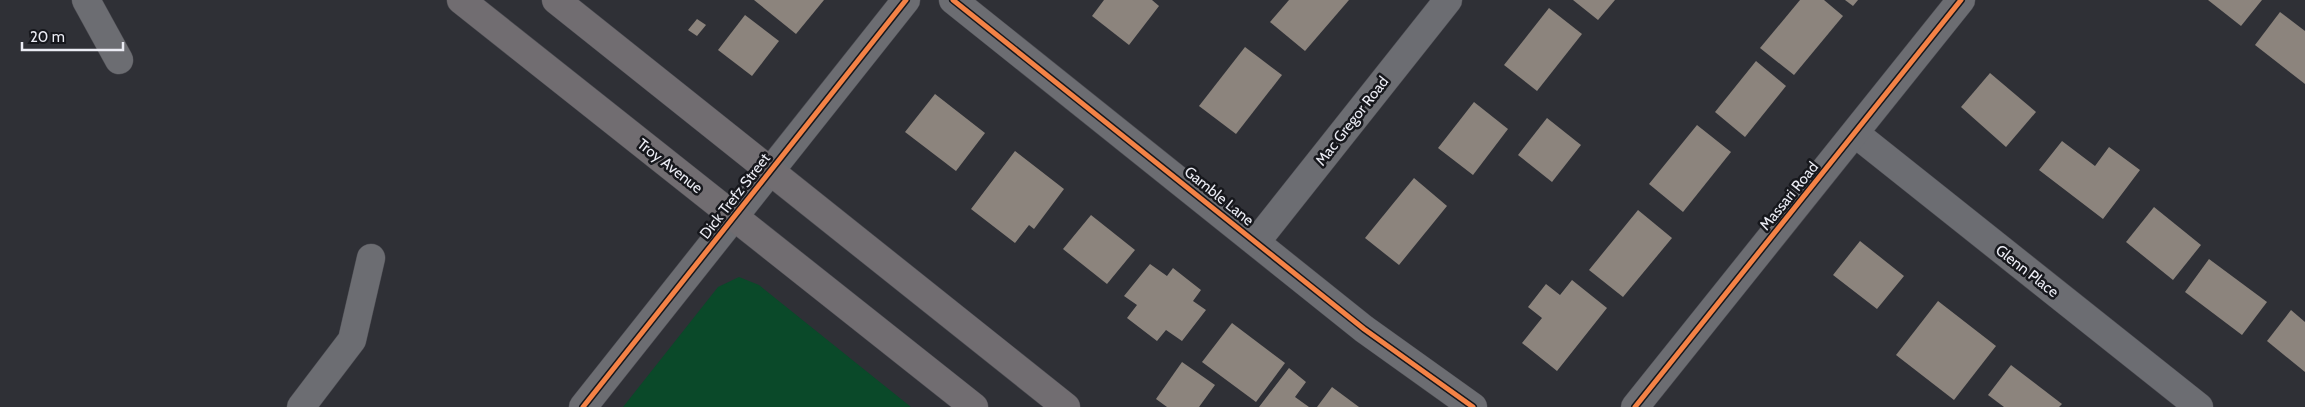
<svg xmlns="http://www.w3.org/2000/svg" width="2305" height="407" viewBox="0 0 2305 407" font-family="Cabin,sans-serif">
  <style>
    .green { fill: #0a4929 }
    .building { fill: #8c847d }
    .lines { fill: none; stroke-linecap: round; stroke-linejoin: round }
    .minor-casing { stroke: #4b4b51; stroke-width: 29 }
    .major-casing { stroke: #4b4b51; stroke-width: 29 }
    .minor { stroke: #6c6d72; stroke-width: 28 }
    .major { stroke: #716d71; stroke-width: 28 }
    .cycleway-casing { stroke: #16171c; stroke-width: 8 }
    .cycleway { stroke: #f48246; stroke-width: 5 }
    .labels { text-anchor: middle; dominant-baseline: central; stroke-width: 5; stroke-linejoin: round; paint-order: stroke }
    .street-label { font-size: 15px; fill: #ebecf4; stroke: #16171c }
  </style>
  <rect width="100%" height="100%" fill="#2f3036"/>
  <path class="green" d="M739,277L759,285L911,407H623L718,287Z"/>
  <g class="building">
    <path d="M754,0H824L796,34Z"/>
    <path d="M1104,0H1152L1159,6L1129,45L1092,16Z"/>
    <path d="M1289,0H1349L1305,51L1270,22Z"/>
    <path d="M1573,0H1615L1598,20Z"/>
    <path d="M1800,0H1824L1843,16L1794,75L1760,48Z"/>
    <path d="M1845,0H1858L1853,6Z"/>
    <path d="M2208,0H2262L2241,26Z"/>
    <path d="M1549,8L1582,34L1537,91L1504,65Z"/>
    <path d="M2280,12L2305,31V84L2255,45Z"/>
    <path d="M745,15L779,41L752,76L718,50Z"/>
    <path d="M697,19L706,25L697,36L688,30Z"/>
    <path d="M1245,47L1282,75L1236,134L1199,106Z"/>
    <path d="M1756,61L1786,86L1745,137L1715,112Z"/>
    <path d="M1990,73L2036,112L2006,147L1961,107Z"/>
    <path d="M935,94L985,133L956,171L905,132Z"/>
    <path d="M1474,102L1508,129L1473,175L1438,148Z"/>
    <path d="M1547,118L1581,145L1552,182L1518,155Z"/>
    <path d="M1697,125L1731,152L1683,212L1649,184Z"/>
    <path d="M2062,141L2095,166L2109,147L2140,170L2103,219L2039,170Z"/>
    <path d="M1015,151L1064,189L1034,229L1029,225L1015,243L971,209Z"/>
    <path d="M1414,178L1447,206L1399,265L1365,238Z"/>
    <path d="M2154,207L2201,245L2173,280L2126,242Z"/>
    <path d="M1638,210L1672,238L1623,297L1589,270Z"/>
    <path d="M1091,215L1135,250L1107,284L1063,249Z"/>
    <path d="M1860,241L1904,276L1877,309L1833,275Z"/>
    <path d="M2209,259L2267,302L2242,335L2185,292Z"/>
    <path d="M1150,264L1167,276L1173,268L1201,290L1193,301L1206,310L1182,341L1166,330L1157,341L1127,318L1137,305L1124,296Z"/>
    <path d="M1572,280L1607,308L1557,371L1522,343L1542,318L1528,307L1546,284L1560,295Z"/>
    <path d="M1938,301L1996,346L1954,400L1896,355Z"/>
    <path d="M2291,310L2305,322V372L2267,341Z"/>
    <path d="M1232,323L1285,363L1256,402L1202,362Z"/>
    <path d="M1182,362L1215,385L1199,407H1167L1156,399Z"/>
    <path d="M2011,365L2062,404L2059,407H2004L1988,395Z"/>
    <path d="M1289,368L1306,382L1295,397L1309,407H1259Z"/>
    <path d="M1332,387L1359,407H1317Z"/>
  </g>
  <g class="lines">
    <defs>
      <g id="minor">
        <path d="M86,0L119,60"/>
        <path d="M953,0L1364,329L1473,407"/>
        <path d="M1856,134L2199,407"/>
        <path d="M1256,242L1448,0"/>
        <path d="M301,407L352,340L371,258"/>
        <path d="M583,407L906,0"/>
        <path d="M1635,407L1961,0"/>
      </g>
      <g id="major">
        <path d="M461,0L974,407"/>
        <path d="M556,0L1066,407"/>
      </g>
    </defs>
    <use href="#minor" class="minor-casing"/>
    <use href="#major" class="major-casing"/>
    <use href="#minor" class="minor"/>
    <use href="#major" class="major"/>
    <defs>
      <g id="cycleway">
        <path d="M953,0L1364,329L1473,407"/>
        <path d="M583,407L906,0"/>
        <path d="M1635,407L1961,0"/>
      </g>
    </defs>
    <use href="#cycleway" class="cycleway-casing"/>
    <use href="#cycleway" class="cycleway"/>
  </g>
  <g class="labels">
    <g class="street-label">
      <text transform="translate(1352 121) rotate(-52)">Mac Gregor Road</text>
      <text transform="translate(670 166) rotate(38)">Troy Avenue</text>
      <text transform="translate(735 196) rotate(-52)">Dick Trefz Street</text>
      <text transform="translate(1219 196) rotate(39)">Gamble Lane</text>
      <text transform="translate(1789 196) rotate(-51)">Massari Road</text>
      <text transform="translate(2027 271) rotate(38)">Glenn Place</text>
    </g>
  </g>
  <path d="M22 42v8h101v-8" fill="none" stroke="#ebecf4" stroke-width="2.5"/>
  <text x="30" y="42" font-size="15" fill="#ebecf4" stroke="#16171c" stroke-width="4" paint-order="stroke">20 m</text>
</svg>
